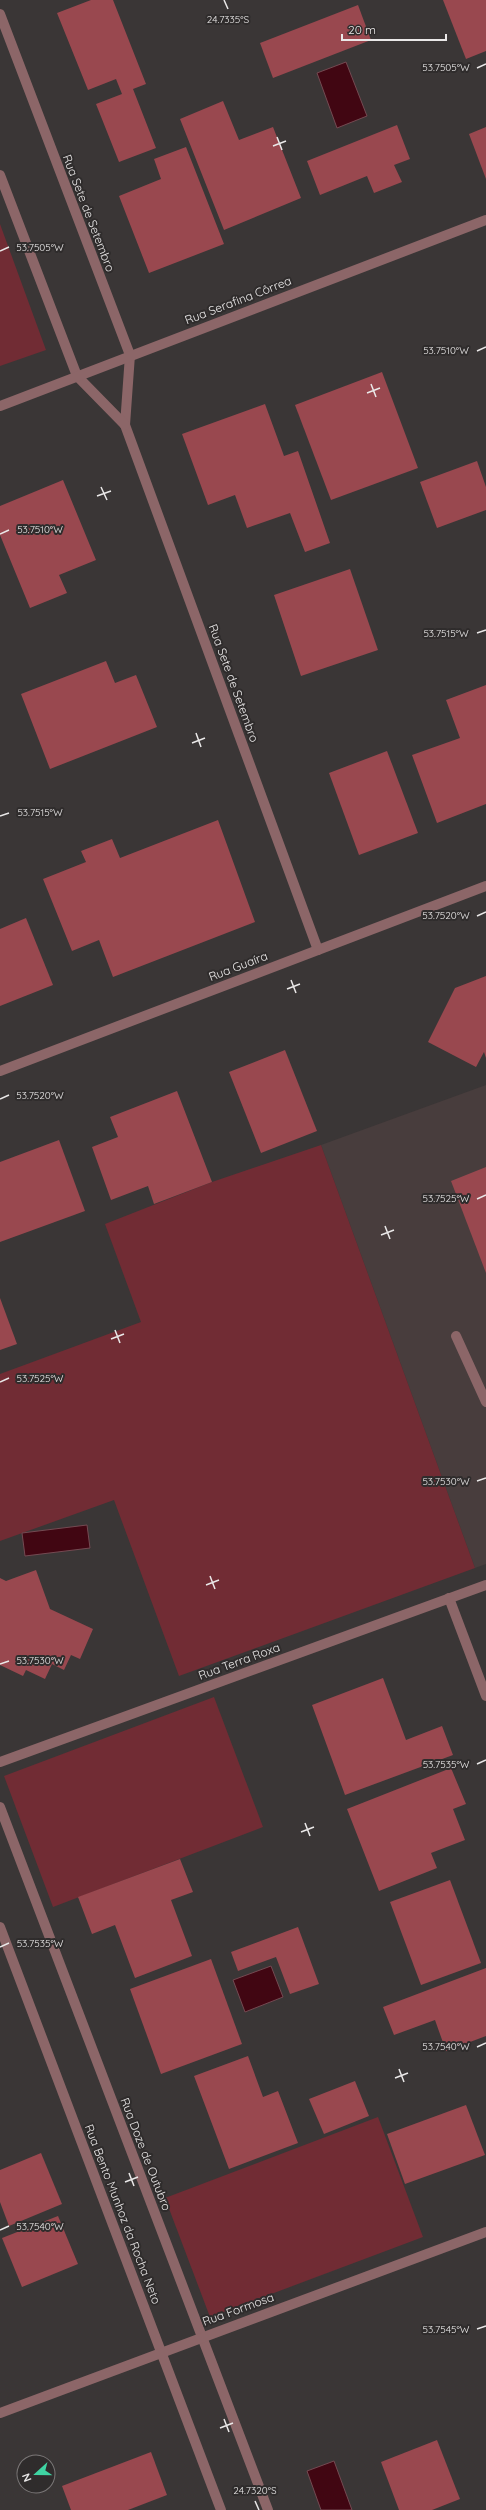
<svg xmlns="http://www.w3.org/2000/svg" width="486" height="2510" viewBox="0 0 486 2510" font-family="Quicksand,sans-serif">
  <style>
    .built { fill: #483d3d }
    .green { fill: #712c34 }
    .water { fill: #410612; stroke: #744a52 }
    .building { fill: #99484f }
    .lines { fill: none; stroke-linecap: round; stroke-linejoin: round }
    .lane { stroke: #8c6668; stroke-width: 10 }
    .street { stroke: #8c6668; stroke-width: 10 }
    .ticks { fill: none; stroke: #eae8e8; stroke-width: 1.5 }
    .labels { text-anchor: middle; dominant-baseline: central; stroke-width: 4; stroke-linejoin: round; paint-order: stroke }
    .street-label { font-size: 12px; fill: #eae8e8; stroke: #2f2c2c }
    .ticks-label { font-size: 10px; text-anchor: middle; fill: #eae8e8; stroke: #2f2c2c; stroke-width: 4; stroke-linejoin: round; paint-order: stroke }
  </style>
  <rect width="100%" height="100%" fill="#3a3636"/>
  <path class="built" d="M486,1085V1564L475,1568L321,1145Z"/>
  <g class="green">
    <path d="M0,224L46,350L0,366Z"/>
    <path d="M321,1145L475,1568L179,1676L114,1500L0,1541V1374L141,1322L105,1224L212,1182Z"/>
    <path d="M214,1697L263,1827L53,1907L4,1776Z"/>
    <path d="M378,2117L423,2237L210,2317L165,2198Z"/>
  </g>
  <g class="water">
    <path d="M346,62L367,116L337,128L317,73Z"/>
    <path d="M87,1525L90,1548L25,1556L22,1533Z"/>
    <path d="M271,1966L283,1997L245,2012L233,1980Z"/>
    <path d="M334,2461L352,2510H321L307,2471Z"/>
  </g>
  <g class="building">
    <path d="M91,0H113L146,84L133,89L156,148L119,162L96,104L122,94L116,79L88,90L57,13Z"/>
    <path d="M443,0H486V51L466,59Z"/>
    <path d="M358,5L371,40L273,78L260,43Z"/>
    <path d="M223,101L239,140L273,127L301,198L224,230L180,119Z"/>
    <path d="M397,125L410,159L394,165L402,182L374,193L367,176L320,195L307,161Z"/>
    <path d="M486,127V179L469,134Z"/>
    <path d="M186,147L224,244L149,273L119,196L161,179L154,159Z"/>
    <path d="M382,372L418,468L331,500L295,405Z"/>
    <path d="M265,404L284,456L298,451L330,543L305,552L290,513L247,528L235,495L208,505L182,434Z"/>
    <path d="M477,461L486,487V510L437,528L420,482Z"/>
    <path d="M63,480L96,560L59,575L67,593L30,608L0,535V506Z"/>
    <path d="M350,569L378,650L301,676L274,595Z"/>
    <path d="M106,661L115,683L136,675L157,727L50,769L21,694Z"/>
    <path d="M486,685V804L437,823L412,755L460,738L446,700Z"/>
    <path d="M387,751L418,833L359,855L329,773Z"/>
    <path d="M218,820L255,922L113,977L99,940L72,951L43,879L86,862L81,851L112,839L120,858Z"/>
    <path d="M26,918L53,985L0,1006V929Z"/>
    <path d="M486,976V1058L484,1052L476,1067L428,1042L455,988Z"/>
    <path d="M285,1050L317,1131L261,1153L229,1072Z"/>
    <path d="M177,1091L212,1182L154,1204L148,1186L111,1200L92,1147L118,1137L110,1117Z"/>
    <path d="M59,1140L85,1211L0,1242V1162Z"/>
    <path d="M486,1167V1273L451,1181Z"/>
    <path d="M0,1298L17,1344L0,1350Z"/>
    <path d="M36,1570L50,1609L93,1629L80,1659L71,1655L64,1670L52,1664L45,1679L26,1670L23,1676L0,1665V1578L6,1581Z"/>
    <path d="M383,1678L406,1740L442,1726L453,1755L345,1795L312,1705Z"/>
    <path d="M451,1768L466,1804L453,1809L465,1840L431,1853L437,1868L379,1891L347,1809Z"/>
    <path d="M180,1859L193,1892L171,1900L192,1956L135,1978L115,1925L92,1934L78,1897Z"/>
    <path d="M450,1880L481,1963L421,1985L390,1902Z"/>
    <path d="M298,1927L319,1984L290,1994L276,1957L238,1971L231,1952Z"/>
    <path d="M211,1959L242,2044L161,2074L130,1989Z"/>
    <path d="M486,1968V2036L446,2051L435,2020L394,2035L383,2007Z"/>
    <path d="M248,2056L263,2097L278,2091L298,2143L229,2169L194,2076Z"/>
    <path d="M355,2081L369,2116L324,2134L309,2099Z"/>
    <path d="M466,2105L485,2155L405,2184L387,2134Z"/>
    <path d="M41,2153L62,2204L9,2226L0,2202V2170Z"/>
    <path d="M58,2216L78,2264L22,2287L2,2238Z"/>
    <path d="M437,2440L460,2499L432,2510H399L381,2462Z"/>
    <path d="M151,2452L167,2495L128,2510H71L62,2486Z"/>
  </g>
  <g class="lines">
    <path class="lane" d="M456,1336L486,1402"/>
    <g class="street">
      <path d="M0,14L130,355L125,425L318,950"/>
      <path d="M0,175L77,376L125,425"/>
      <path d="M0,406L486,220"/>
      <path d="M0,1071L486,886"/>
      <path d="M449,1598L486,1696"/>
      <path d="M0,1762L486,1585"/>
      <path d="M0,1807L268,2510"/>
      <path d="M0,1927L221,2510"/>
      <path d="M0,2413L486,2232"/>
    </g>
  </g>
  <path class="ticks" d="M224,0L228,9M477,68L486,64M277,137L282,150M273,146L286,141M0,251L9,247M477,351L486,347M371,384L376,397M367,393L380,388M101,487L107,500M97,496L111,491M0,534L9,530M477,633L486,630M196,733L201,747M192,743L205,738M0,816L9,813M477,916L486,912M291,980L296,993M287,989L300,984M0,1099L9,1095M477,1199L486,1195M385,1226L390,1239M381,1235L394,1230M115,1330L120,1343M111,1339L124,1334M0,1382L9,1378M477,1481L486,1478M210,1576L215,1589M206,1585L219,1580M0,1664L9,1661M477,1764L486,1760M305,1823L310,1836M301,1832L314,1827M0,1947L9,1943M477,2047L486,2043M399,2069L404,2082M395,2078L408,2073M129,2173L134,2186M125,2182L138,2177M0,2230L9,2226M477,2329L486,2326M224,2419L229,2432M220,2428L233,2423M255,2501L259,2510"/>
  <g class="labels">
    <g class="street-label">
      <text transform="translate(89 213) rotate(69)">Rua Sete de Setembro</text>
      <text transform="translate(238 300) rotate(-21)">Rua Serafina Côrrea</text>
      <text transform="translate(234 683) rotate(70)">Rua Sete de Setembro</text>
      <text transform="translate(238 966) rotate(-21)">Rua Guaíra</text>
      <text transform="translate(239 1661) rotate(-20)">Rua Terra Roxa</text>
      <text transform="translate(146 2154) rotate(69)">Rua Doze de Outubro</text>
      <text transform="translate(123 2214) rotate(69)">Rua Bento Munhoz da Rocha Neto</text>
      <text transform="translate(238 2309) rotate(-20)">Rua Formosa</text>
    </g>
  </g>
  <g class="ticks-label">
    <text x="228" y="23">24.7335°S</text>
    <text x="446" y="71">53.7505°W</text>
    <text x="40" y="251">53.7505°W</text>
    <text x="446" y="354">53.7510°W</text>
    <text x="40" y="533">53.7510°W</text>
    <text x="446" y="637">53.7515°W</text>
    <text x="40" y="816">53.7515°W</text>
    <text x="446" y="919">53.7520°W</text>
    <text x="40" y="1099">53.7520°W</text>
    <text x="446" y="1202">53.7525°W</text>
    <text x="40" y="1382">53.7525°W</text>
    <text x="446" y="1485">53.7530°W</text>
    <text x="40" y="1664">53.7530°W</text>
    <text x="446" y="1768">53.7535°W</text>
    <text x="40" y="1947">53.7535°W</text>
    <text x="446" y="2050">53.7540°W</text>
    <text x="40" y="2230">53.7540°W</text>
    <text x="446" y="2333">53.7545°W</text>
    <text x="255" y="2494">24.7320°S</text>
  </g>
  <g transform="translate(36 2474) rotate(249)"><circle r="19" fill="#2f2c2c" stroke="#7a7777"/>
  <path d="M0-3L7 15L0 10L-7 15Z" fill="#3fd4a2"/>
  <text y="-6" font-size="11" font-weight="bold" text-anchor="middle" fill="#eae8e8">N</text>
  </g>
  <path d="M342 34v6h104v-6" fill="none" stroke="#eae8e8" stroke-width="2"/>
  <text x="348" y="34" font-size="12" fill="#eae8e8" stroke="#2f2c2c" stroke-width="3" paint-order="stroke">20 m</text>
</svg>
